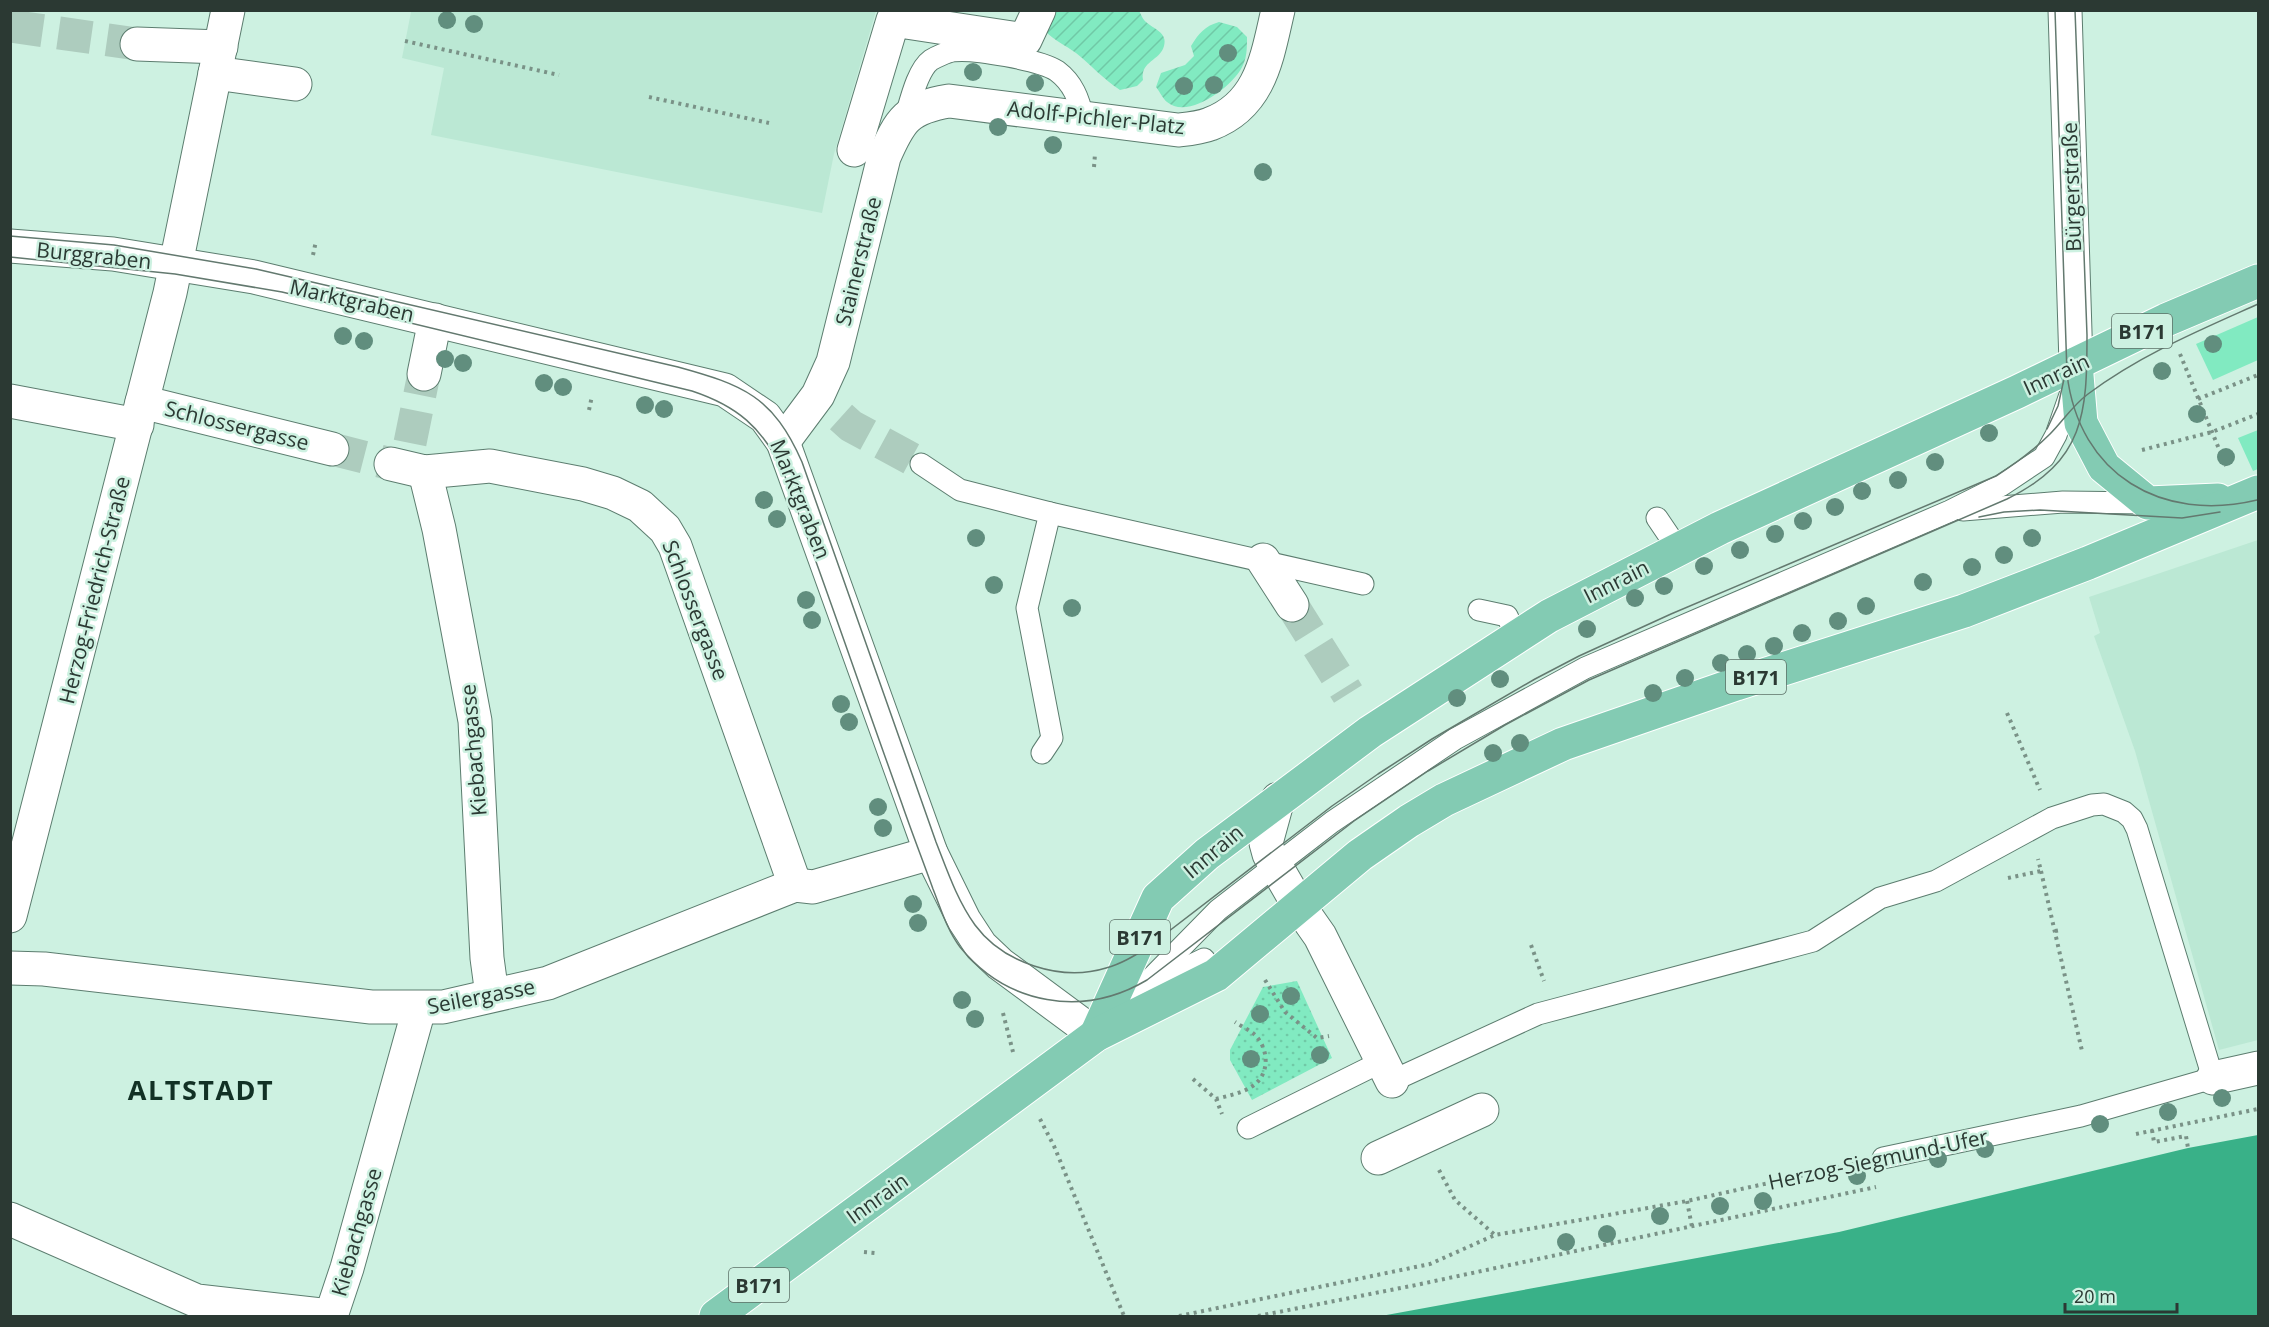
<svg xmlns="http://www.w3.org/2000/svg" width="2269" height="1327" viewBox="0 0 2269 1327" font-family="'Open Sans',sans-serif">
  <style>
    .built { fill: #bbe8d4 }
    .grass { fill: url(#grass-dots) }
    .park { fill: #81eac1 }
    .garden { fill: url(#garden-furrows) }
    .water { fill: #39b188 }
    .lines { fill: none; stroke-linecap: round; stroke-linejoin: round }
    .pedestrian-tunnel { stroke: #adccbe; stroke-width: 33; stroke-dasharray: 33 16; stroke-linecap: butt }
    .service-casing { stroke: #5c7d6f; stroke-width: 23 }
    .pedestrian-casing { stroke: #5c7d6f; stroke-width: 35 }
    .minor-casing { stroke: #5c7d6f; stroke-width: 35 }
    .tertiary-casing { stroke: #5c7d6f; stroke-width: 35 }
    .primary-casing { stroke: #fff; stroke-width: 35 }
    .path { stroke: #7a9287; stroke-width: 4; stroke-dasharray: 3 4.5; stroke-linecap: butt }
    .service { stroke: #fff; stroke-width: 21 }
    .pedestrian { stroke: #fff; stroke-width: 33 }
    .minor { stroke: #fff; stroke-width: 33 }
    .tertiary { stroke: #fff; stroke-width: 33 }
    .primary { stroke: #83cbb3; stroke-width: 33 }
    .tram { stroke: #63796f; stroke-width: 1.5 }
    .tree { fill: #618e7e }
    .labels { text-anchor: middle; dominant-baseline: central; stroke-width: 5; stroke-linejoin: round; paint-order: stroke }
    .shield { fill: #cdf1e1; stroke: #5c7067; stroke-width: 1.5 }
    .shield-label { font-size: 20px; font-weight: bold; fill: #2b3933 }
    .street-label { font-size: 21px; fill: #2b3933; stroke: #cdf1e1 }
    .district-label { font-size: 27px; font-weight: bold; letter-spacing: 1.5px; fill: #123125; stroke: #cdf1e1 }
  </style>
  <defs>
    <pattern id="grass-dots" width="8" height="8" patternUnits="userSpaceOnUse" patternTransform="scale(1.5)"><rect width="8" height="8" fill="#81eac1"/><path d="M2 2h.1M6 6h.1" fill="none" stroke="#70c9a6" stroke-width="1.8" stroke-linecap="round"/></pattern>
    <pattern id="garden-furrows" width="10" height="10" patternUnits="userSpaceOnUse" patternTransform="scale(1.5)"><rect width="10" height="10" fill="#81eac1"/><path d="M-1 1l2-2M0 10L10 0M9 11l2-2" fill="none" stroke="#70c9a6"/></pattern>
  </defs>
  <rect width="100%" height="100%" fill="#cdf1e1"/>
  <g class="built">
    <path d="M404,11L876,10V11L834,154L822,213L431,135L444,68L402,58L411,12Z"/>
    <path d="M2258,540V1040L2219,1050L2135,751L2094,636L2100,633L2089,597Z"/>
  </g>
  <path class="grass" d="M1297,981L1332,1058L1252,1100L1230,1060V1050L1263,987Z"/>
  <g class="park">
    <path d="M2258,317V360L2213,380L2196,344Z"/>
    <path d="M2258,430V469L2253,471L2238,438Z"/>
  </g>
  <g class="garden">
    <path d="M1050,11H1139C1141,14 1143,20 1146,22C1154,29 1168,33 1164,46C1160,61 1140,61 1143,80L1137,86L1120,90C1103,79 1091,65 1076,53C1065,45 1055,41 1045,31Z"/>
    <path d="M1219,22L1237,27L1247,37C1247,49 1247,59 1241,69C1231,87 1188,120 1167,102C1163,99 1160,92 1156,87L1161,73L1185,65L1194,56L1191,46C1199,33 1205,26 1219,22Z"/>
  </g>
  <path class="water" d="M2258,1135V1316H1381L1839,1232L2188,1148Z"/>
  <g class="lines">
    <g class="pedestrian-tunnel">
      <path d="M10,26L137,44"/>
      <path d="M841,417L851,426L921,464"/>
      <path d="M410,443L424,374"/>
      <path d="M332,449L391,464"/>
      <path d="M1292,605L1348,694"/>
    </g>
    <defs>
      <g id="service">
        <path d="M905,119C910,103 917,70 931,60C936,57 947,52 953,51C972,48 1041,60 1057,71C1073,83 1079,99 1083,118"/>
        <path d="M921,464L960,490L1050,513L1363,584"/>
        <path d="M1963,510L2063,502L2148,503"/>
        <path d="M1657,518L1678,549"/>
        <path d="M1479,610L1507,616L1517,637"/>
        <path d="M1042,753L1052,738L1027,608L1050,513"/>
        <path d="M1152,984L1204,959L1216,975"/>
        <path d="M1110,1020L1218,910L1332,822L1455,739L1585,668L1950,511L2002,485L2044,457L2056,435L2072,389"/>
        <path d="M1392,1081L1538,1014L1813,941L1880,898L1936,881L2052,818L2092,805L2104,804L2124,812L2132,819L2137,829L2213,1078L2081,1116L1883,1158"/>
        <path d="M1248,1128L1381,1062"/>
      </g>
      <g id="pedestrian">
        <path d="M137,44L221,47"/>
        <path d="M215,73L295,84"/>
        <path d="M854,150L893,20L1025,40L1039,10"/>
        <path d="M424,374L435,320"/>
        <path d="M10,401L137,425"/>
        <path d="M142,402L332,449"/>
        <path d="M391,464L425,472L490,466L583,484L613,493L640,506L665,529L675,546L795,885"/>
        <path d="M425,472L439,529L475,721L487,958L492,995"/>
        <path d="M1263,560L1292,605"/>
        <path d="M10,916L170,293L228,10"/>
        <path d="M10,968L44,969L371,1007H443L548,983L795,885L813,887L931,853"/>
        <path d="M1378,1158L1482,1110"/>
        <path d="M10,1219L197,1301L330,1316"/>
        <path d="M331,1316L347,1268L419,1009"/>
      </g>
      <g id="minor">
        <path d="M783,442L818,395L833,362L884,157C900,120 907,108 949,101L1178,130C1188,129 1200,128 1210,124C1261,105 1267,57 1278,10"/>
        <path d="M1278,799L1266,843L1269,854L1299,906L1320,936L1392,1081"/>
        <path d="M2213,1078L2258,1068"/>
      </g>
      <g id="tertiary">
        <path d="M2065,10L2076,364"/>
        <path d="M10,246L113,254L254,277L725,390L765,417L783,442L931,853L964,920L981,946L1000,964L1096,1035"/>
      </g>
      <g id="primary">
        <path d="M2076,364L2081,423L2104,467L2148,503L2218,500"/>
        <path d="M1096,1035L1158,898L1207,854L1370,732L1549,616L1720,528L2017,392L2166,320L2258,281"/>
        <path d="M716,1316L1096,1035L1216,975L1360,855L1409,821L1444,800L1563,744L1736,684L1964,611L2088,563L2258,492"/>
      </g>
    </defs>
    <use href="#service" class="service-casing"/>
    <use href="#pedestrian" class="pedestrian-casing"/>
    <use href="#minor" class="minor-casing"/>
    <use href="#tertiary" class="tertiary-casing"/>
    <use href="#primary" class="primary-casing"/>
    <g class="path">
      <path d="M405,41L559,75"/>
      <path d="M649,97L769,123"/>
      <path d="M1094,167L1095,154"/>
      <path d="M313,255L316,241"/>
      <path d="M2180,354L2226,466"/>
      <path d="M2198,399L2258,375"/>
      <path d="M589,410L592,396"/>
      <path d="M2142,450L2212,432L2258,414"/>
      <path d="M2007,713L2040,790"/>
      <path d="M2041,871L2082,1051"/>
      <path d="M2008,878L2041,871L2038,859"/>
      <path d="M2055,931L2061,930"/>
      <path d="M1531,945L1544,981"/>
      <path d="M1265,980L1285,1012L1317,1038L1329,1036"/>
      <path d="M1003,1013L1013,1052"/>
      <path d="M1193,1079L1216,1099L1222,1114"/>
      <path d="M1216,1099C1227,1096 1242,1093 1251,1087C1270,1076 1270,1049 1254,1034C1249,1030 1241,1026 1235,1022"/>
      <path d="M1040,1119L1054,1146L1124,1316"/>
      <path d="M2152,1130L2154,1142L2186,1136L2188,1148"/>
      <path d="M2136,1134L2258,1109"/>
      <path d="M1439,1170L1455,1200L1495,1235"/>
      <path d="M1687,1201L1692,1227"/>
      <path d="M864,1252L875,1253"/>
      <path d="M1179,1316L1430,1264L1495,1235L1687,1201L1855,1164"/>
      <path d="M1258,1316L1416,1285L1876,1187"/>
    </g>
    <use href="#service" class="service"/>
    <use href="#pedestrian" class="pedestrian"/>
    <use href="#minor" class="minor"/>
    <use href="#tertiary" class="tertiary"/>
    <use href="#primary" class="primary"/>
    <g class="tram">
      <path d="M2055,10L2067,374C2079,475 2162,523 2257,500"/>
      <path d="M10,236L114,245L256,269L678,367C743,385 773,396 802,462L936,842C947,870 957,900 975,925C1003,963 1061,982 1106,968C1121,964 1134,956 1147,948L1332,806L1378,774L1432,739L1535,679L1579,656L1671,614L1996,476C2015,464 2034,450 2050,434C2063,421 2073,405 2088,394C2140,355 2200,330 2258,304"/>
      <path d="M10,257L175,274L282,292L692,391C737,406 762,427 783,471C824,581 862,693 902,804C912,833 923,861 933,889C941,909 947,930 960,947C1007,1005 1083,1018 1147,980L1354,821L1428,771L1505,725L1589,680L2007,499C2085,461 2087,413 2087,335L2075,10"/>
      <path d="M2047,429L2058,406L2064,379"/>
      <path d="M1979,517L2004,512L2040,510L2182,518L2220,512"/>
    </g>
  </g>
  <g class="tree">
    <circle cx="447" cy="20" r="9"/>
    <circle cx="474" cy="24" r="9"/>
    <circle cx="1228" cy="53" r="9"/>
    <circle cx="973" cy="72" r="9"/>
    <circle cx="1035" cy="83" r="9"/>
    <circle cx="1214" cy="85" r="9"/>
    <circle cx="1184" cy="86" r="9"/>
    <circle cx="998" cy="127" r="9"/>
    <circle cx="1053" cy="145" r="9"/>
    <circle cx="1263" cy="172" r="9"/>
    <circle cx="343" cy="336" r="9"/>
    <circle cx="364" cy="341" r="9"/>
    <circle cx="2213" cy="344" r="9"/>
    <circle cx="445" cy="359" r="9"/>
    <circle cx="463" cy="363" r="9"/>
    <circle cx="2162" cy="371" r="9"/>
    <circle cx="544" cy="383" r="9"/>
    <circle cx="563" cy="387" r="9"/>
    <circle cx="645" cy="405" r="9"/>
    <circle cx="664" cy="409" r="9"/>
    <circle cx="2197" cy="414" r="9"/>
    <circle cx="1989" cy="433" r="9"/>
    <circle cx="2226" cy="457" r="9"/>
    <circle cx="1935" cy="462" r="9"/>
    <circle cx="1898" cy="480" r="9"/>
    <circle cx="1862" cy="491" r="9"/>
    <circle cx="764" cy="500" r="9"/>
    <circle cx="1835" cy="507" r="9"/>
    <circle cx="777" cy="519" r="9"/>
    <circle cx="1803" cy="521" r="9"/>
    <circle cx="1775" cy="534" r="9"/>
    <circle cx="976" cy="538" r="9"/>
    <circle cx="2032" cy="538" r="9"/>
    <circle cx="1740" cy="550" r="9"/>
    <circle cx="2004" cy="555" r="9"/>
    <circle cx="1704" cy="566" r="9"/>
    <circle cx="1972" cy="567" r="9"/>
    <circle cx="1923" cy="582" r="9"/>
    <circle cx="994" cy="585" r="9"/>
    <circle cx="1664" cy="586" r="9"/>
    <circle cx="1635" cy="598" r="9"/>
    <circle cx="806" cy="600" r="9"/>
    <circle cx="1866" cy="606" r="9"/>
    <circle cx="1072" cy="608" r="9"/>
    <circle cx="812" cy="620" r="9"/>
    <circle cx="1838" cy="621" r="9"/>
    <circle cx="1587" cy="629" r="9"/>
    <circle cx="1802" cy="633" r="9"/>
    <circle cx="1774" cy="646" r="9"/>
    <circle cx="1747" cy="654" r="9"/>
    <circle cx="1721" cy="663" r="9"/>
    <circle cx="1685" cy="678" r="9"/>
    <circle cx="1500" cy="679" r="9"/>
    <circle cx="1653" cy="693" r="9"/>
    <circle cx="1457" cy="698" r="9"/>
    <circle cx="841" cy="704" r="9"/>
    <circle cx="849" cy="722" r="9"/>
    <circle cx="1520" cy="743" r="9"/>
    <circle cx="1493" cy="753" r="9"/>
    <circle cx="878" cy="807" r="9"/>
    <circle cx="883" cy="828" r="9"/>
    <circle cx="913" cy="904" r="9"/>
    <circle cx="918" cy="923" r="9"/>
    <circle cx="1291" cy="996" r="9"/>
    <circle cx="962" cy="1000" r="9"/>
    <circle cx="1260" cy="1014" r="9"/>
    <circle cx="975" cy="1019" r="9"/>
    <circle cx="1320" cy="1055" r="9"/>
    <circle cx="1251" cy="1059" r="9"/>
    <circle cx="2222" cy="1098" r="9"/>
    <circle cx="2168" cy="1112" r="9"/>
    <circle cx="2100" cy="1124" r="9"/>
    <circle cx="1985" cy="1149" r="9"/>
    <circle cx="1938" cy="1159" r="9"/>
    <circle cx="1857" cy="1176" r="9"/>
    <circle cx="1763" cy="1201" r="9"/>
    <circle cx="1720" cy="1206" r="9"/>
    <circle cx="1660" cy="1216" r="9"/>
    <circle cx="1607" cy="1234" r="9"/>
    <circle cx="1566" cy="1242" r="9"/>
  </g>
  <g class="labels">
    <g class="shield">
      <rect x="2112" y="314" width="60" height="34" rx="4.5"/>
      <rect x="1726" y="660" width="60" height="34" rx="4.5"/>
      <rect x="1110" y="920" width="60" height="34" rx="4.5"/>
      <rect x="729" y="1268" width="60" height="34" rx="4.5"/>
    </g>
    <g class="shield-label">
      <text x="2142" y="331">B171</text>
      <text x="1756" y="677">B171</text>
      <text x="1140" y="937">B171</text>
      <text x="759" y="1285">B171</text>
    </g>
    <g class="street-label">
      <text transform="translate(1096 117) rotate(6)">Adolf-Pichler-Platz</text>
      <text transform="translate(2071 187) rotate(-92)">Bürgerstraße</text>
      <text transform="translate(94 255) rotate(6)">Burggraben</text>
      <text transform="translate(858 261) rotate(-76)">Stainerstraße</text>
      <text transform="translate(352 300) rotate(13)">Marktgraben</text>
      <text transform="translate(2056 374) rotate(-25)">Innrain</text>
      <text transform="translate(237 425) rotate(14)">Schlossergasse</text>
      <text transform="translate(801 499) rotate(68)">Marktgraben</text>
      <text transform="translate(1616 581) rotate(-27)">Innrain</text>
      <text transform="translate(94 590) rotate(-76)">Herzog-Friedrich-Straße</text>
      <text transform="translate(696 610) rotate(69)">Schlossergasse</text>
      <text transform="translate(473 750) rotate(-95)">Kiebachgasse</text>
      <text transform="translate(1213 851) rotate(-40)">Innrain</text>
      <text transform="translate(481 996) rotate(-11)">Seilergasse</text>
      <text transform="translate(1878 1159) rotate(-12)">Herzog-Siegmund-Ufer</text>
      <text transform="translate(877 1198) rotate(-36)">Innrain</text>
      <text transform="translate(356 1232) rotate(-74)">Kiebachgasse</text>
    </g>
    <g class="district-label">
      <text x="201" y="1089">ALTSTADT</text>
    </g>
  </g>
  <rect width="2269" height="1327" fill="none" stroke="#2b3933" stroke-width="24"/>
  <path d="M2065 1303v9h112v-9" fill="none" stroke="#2b3933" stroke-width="3"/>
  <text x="2074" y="1303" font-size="18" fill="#2b3933" stroke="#cdf1e1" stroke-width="4.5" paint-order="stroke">20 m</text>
</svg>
